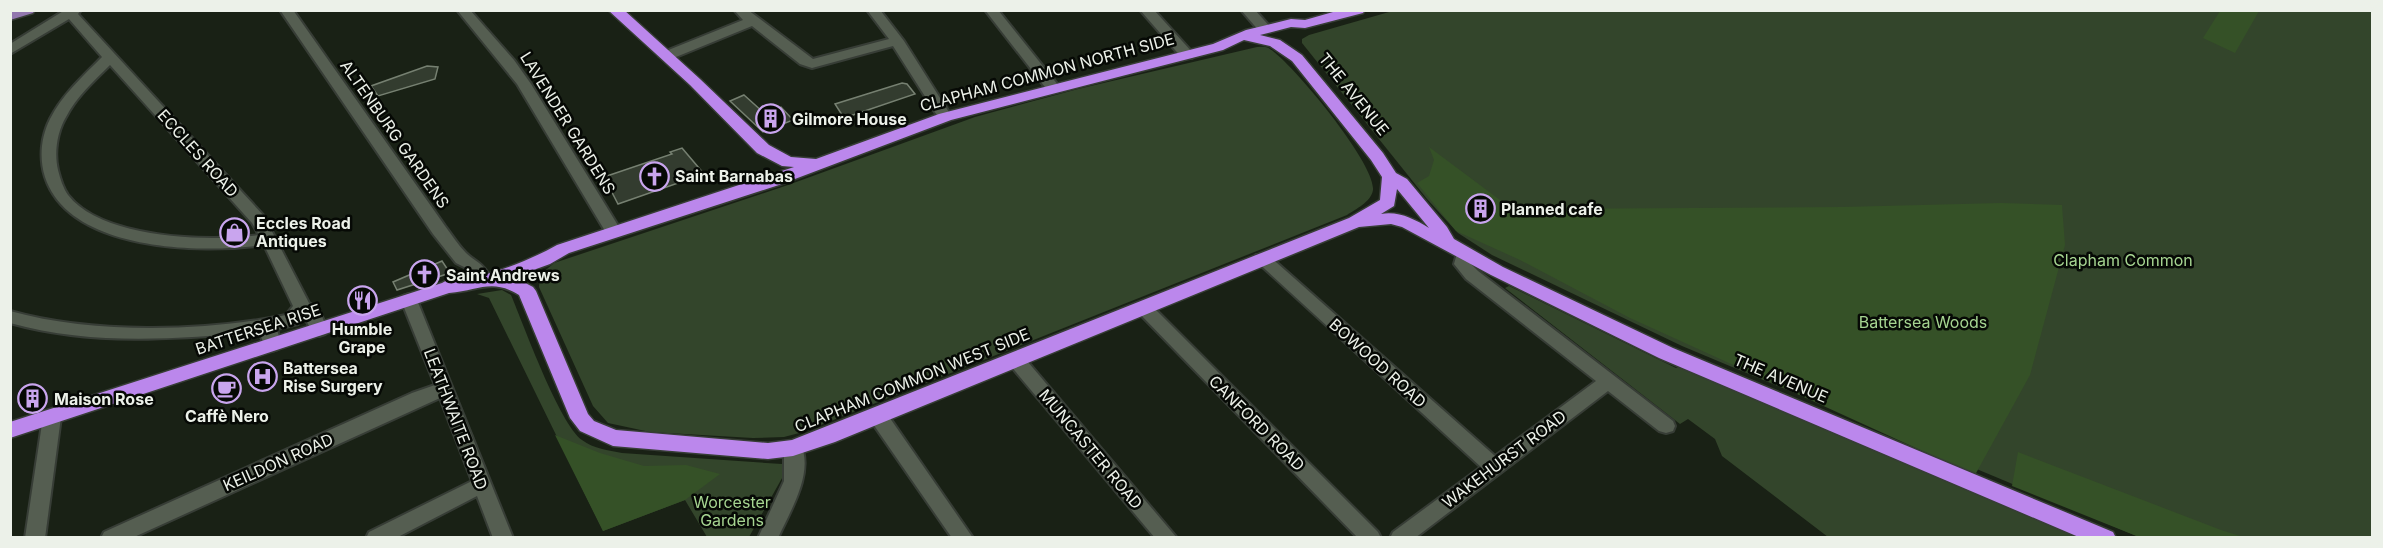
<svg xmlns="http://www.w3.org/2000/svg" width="2383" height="548" viewBox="0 0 2383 548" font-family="Inter,sans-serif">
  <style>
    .green { fill: #33452b }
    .forest { fill: #355127 }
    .building { fill: #333c2f; stroke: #768071; stroke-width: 1.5 }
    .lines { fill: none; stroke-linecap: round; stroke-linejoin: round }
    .minor-casing { stroke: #373d36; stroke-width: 4 }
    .major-casing { stroke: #373d36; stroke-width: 3 }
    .highway-casing { stroke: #373d36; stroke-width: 3 }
    .minor { fill: #555e51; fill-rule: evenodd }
    .major { fill: #9277ae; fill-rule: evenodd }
    .highway { fill: #bb87ec; fill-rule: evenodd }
    .labels { text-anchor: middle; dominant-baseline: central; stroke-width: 5; stroke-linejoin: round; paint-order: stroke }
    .street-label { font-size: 16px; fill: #ecf1e9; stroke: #060905 }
    .poi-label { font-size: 16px; font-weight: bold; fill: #ecf1e9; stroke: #060905; text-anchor: start }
    .park-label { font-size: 16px; fill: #a6d591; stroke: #060905 }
  </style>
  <rect width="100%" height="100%" fill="#192115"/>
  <g class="green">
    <path d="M1396,10L2372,11V537H2139L1682,346L1492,255L1458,233L1427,199L1302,43V39L1309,35Z"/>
    <path d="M1257,47C1262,47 1266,46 1270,49C1293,64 1376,164 1373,190C1371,202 1356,209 1347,215L803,432L784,437L753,438L650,432L608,423L593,406L539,287L540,275L554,263L788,185L975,117L1078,89Z"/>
    <path d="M1509,286L1676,368L1681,366L2084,537H1828L1722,456L1715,439L1688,419L1680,424L1505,288Z"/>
    <path d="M502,290L511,295C524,326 559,423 582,440C594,449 608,450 622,453L782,464L786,471L749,537H707L685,500L603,531L489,298L477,294Z"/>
  </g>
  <g class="forest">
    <path d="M2220,11H2259L2235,53L2203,38Z"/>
    <path d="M1429,147L1512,209L1842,207L2001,203L2062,205L2065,245L2030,375L1975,475L1630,318L1520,260L1456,231L1417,183L1429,176L1434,160Z"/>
    <path d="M555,435L600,453L644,466L686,465L720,474L685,500L603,531Z"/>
    <path d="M2018,452L2221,530L2243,537H2139L2012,486Z"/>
  </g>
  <g class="building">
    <path d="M427,66L438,67L435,79L378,96L371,86Z"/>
    <path d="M902,83L907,84L915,94L844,118L835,104Z"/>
    <path d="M744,95L764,113L781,107L793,120L763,132L730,101Z"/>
    <path d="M682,148L704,174L618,204L604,177L672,154L670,152Z"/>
    <path d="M442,261L450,273L397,290L393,282Z"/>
    <path d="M41,391L40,406L25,411L26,396Z"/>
  </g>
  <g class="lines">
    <defs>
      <g id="minor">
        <path d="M65,10H81L78,14L264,216L309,303L319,310L328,330L325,334L319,336L313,334L304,316L298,324L277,329L281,345L278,349L272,351L266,349L259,332C176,339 92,346 10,323V311C92,334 203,332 286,315L293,306L264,245C200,254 69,251 45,177C39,158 41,137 50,119C62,95 83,76 102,57L69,19L10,54V44ZM110,65L252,223L259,235C209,242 102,239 68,195C63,188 60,178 58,170C54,153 57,132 66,117C76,97 94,81 110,65Z"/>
        <path d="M280,10H293L445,226C452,235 458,245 466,253C474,261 480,261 487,272L485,276H473L468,269L456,263L433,234Z"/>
        <path d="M457,10H470L514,60L531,84L622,232L620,236H608L517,84Z"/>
        <path d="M734,10H748L813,59L889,39L867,10H880L904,41L952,117L945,121L940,120L893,46L812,68L800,64L752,26L671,59L666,60L659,56L661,53L743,20Z"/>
        <path d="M985,10H998L1058,85L1060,88L1058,91H1048Z"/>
        <path d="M1140,10H1154L1192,52L1194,55L1192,58H1182Z"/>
        <path d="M1241,10H1255L1272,29L1270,32H1260Z"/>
        <path d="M1464,249L1470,250L1472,254L1470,263L1478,271L1673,421L1675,426L1673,431L1666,433L1659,431L1608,391L1415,538H1390L1393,532L1481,467L1254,259L1256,255H1268L1495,456L1596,381L1466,279L1454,264L1458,250Z"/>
        <path d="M409,294L415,296L417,300L513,538H493L477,496L396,538H366L369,532L472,481L440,398L132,538H101L104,532L412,393L435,385L401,300L403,296Z"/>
        <path d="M1144,302L1150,304L1378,532L1381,538H1358L1138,312L1136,308L1138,304Z"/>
        <path d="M1016,354L1022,355L1177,538H1155L1010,365L1007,360L1010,355Z"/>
        <path d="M878,409L885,411L973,538H952L871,421L869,416L871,411Z"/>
        <path d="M52,410L59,412L61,417L45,538H25L43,417L45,412Z"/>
        <path d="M793,441L800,443C815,472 790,511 778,538H758L784,481V448L786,443Z"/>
      </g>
      <path id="major" d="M35,10L33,13L10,20V11Z"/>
      <path id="highway" d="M608,10H624L700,79L769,145L791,157L816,159L939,114L1213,44L1246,30L1291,19L1305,20L1340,10H1365L1363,13L1305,28L1291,27L1260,35L1280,40L1302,55L1383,153L1396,173L1407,179L1447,227L1454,239L1503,267L1673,348L2113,532L2116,538H2081L1659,358L1491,275L1402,227L1391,224L1359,227L835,442L793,456L768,459L613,446L580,431L570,418L519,295C491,278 479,291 449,293L10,438V422L442,283L458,274L466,279C497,273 530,260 557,245L794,167L782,166L757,153L690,85ZM1244,40L1270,46L1292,61L1371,160L1382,177L1380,200L1349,218L792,440L768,443L616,430L594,421L588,414L536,291L533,287L514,277L550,264L569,253L779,185L951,120L1223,50ZM1397,189L1429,228C1414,219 1399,211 1381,214L1394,206Z"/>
    </defs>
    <use href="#minor" class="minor-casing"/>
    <use href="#major" class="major-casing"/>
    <use href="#highway" class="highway-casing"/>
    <use href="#minor" class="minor"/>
    <use href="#major" class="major"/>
    <use href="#highway" class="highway"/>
  </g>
  <defs>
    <symbol id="building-ring" viewBox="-11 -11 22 22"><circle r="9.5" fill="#060905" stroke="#c9a5ee" stroke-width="1.5"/><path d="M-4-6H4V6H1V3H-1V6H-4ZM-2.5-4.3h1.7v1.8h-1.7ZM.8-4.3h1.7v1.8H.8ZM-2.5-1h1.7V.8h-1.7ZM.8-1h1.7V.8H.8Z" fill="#c9a5ee"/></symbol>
    <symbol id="church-ring" viewBox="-11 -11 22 22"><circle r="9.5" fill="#060905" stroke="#c9a5ee" stroke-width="1.5"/><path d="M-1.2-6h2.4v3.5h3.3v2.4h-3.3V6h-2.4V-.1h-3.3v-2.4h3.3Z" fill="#c9a5ee"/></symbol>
    <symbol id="shop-ring" viewBox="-11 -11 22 22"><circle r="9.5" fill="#060905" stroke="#c9a5ee" stroke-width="1.5"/><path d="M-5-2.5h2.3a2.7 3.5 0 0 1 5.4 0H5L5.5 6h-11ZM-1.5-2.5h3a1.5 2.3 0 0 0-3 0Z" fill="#c9a5ee"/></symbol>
    <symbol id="restaurant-ring" viewBox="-11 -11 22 22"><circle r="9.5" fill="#060905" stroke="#c9a5ee" stroke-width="1.5"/><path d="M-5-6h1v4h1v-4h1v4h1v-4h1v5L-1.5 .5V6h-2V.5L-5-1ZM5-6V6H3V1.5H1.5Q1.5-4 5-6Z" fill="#c9a5ee"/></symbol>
    <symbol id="hospital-ring" viewBox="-11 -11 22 22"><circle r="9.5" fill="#060905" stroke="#c9a5ee" stroke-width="1.5"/><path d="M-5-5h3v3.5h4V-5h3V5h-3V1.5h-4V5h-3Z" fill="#c9a5ee"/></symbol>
    <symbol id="cafe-ring" viewBox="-11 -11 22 22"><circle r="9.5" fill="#060905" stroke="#c9a5ee" stroke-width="1.5"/><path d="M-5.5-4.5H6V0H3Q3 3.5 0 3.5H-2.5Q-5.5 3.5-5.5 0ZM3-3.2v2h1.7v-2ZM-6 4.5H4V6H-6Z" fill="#c9a5ee"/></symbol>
  </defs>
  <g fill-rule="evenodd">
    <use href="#building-ring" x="754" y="102" width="33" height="33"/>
    <use href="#church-ring" x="638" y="160" width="33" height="33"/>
    <use href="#building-ring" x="1464" y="192" width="33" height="33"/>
    <use href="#shop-ring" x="218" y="216" width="33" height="33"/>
    <use href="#church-ring" x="408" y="258" width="33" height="33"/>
    <use href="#restaurant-ring" x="346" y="284" width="33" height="33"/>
    <use href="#hospital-ring" x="246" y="360" width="33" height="33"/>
    <use href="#cafe-ring" x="210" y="372" width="33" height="33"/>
    <use href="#building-ring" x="16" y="382" width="33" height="33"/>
  </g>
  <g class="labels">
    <g class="street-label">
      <text transform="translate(1047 72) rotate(-15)">CLAPHAM COMMON NORTH SIDE</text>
      <text transform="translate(1354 94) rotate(51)">THE AVENUE</text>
      <text transform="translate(568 123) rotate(58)">LAVENDER GARDENS</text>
      <text transform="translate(395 134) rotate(55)">ALTENBURG GARDENS</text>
      <text transform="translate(198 153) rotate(48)">ECCLES ROAD</text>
      <text transform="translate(258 329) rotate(-18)">BATTERSEA RISE</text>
      <text transform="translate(1378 363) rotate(42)">BOWOOD ROAD</text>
      <text transform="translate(1781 378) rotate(23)">THE AVENUE</text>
      <text transform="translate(912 380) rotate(-22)">CLAPHAM COMMON WEST SIDE</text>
      <text transform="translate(456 419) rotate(69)">LEATHWAITE ROAD</text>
      <text transform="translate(1257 423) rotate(45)">CANFORD ROAD</text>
      <text transform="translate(1091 449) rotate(50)">MUNCASTER ROAD</text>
      <text transform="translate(1504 459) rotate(-37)">WAKEHURST ROAD</text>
      <text transform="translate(278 462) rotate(-24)">KEILDON ROAD</text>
    </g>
    <g class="poi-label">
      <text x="792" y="119">Gilmore House</text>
      <text x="675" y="176">Saint Barnabas</text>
      <text x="1501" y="209">Planned cafe</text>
      <text x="256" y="223">Eccles Road<tspan x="256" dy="18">Antiques</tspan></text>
      <text x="446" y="275">Saint Andrews</text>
      <text x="362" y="329" text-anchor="middle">Humble<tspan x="362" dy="18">Grape</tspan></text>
      <text x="283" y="368">Battersea<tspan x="283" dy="18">Rise Surgery</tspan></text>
      <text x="54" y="399">Maison Rose</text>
      <text x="227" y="416" text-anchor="middle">Caffè Nero</text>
    </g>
    <g class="park-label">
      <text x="2123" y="260">Clapham Common</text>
      <text x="1923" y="322">Battersea Woods</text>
      <text x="732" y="502">Worcester<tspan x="732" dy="18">Gardens</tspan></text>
    </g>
  </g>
  <rect width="2383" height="548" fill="none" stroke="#ecf1e9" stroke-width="24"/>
</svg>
